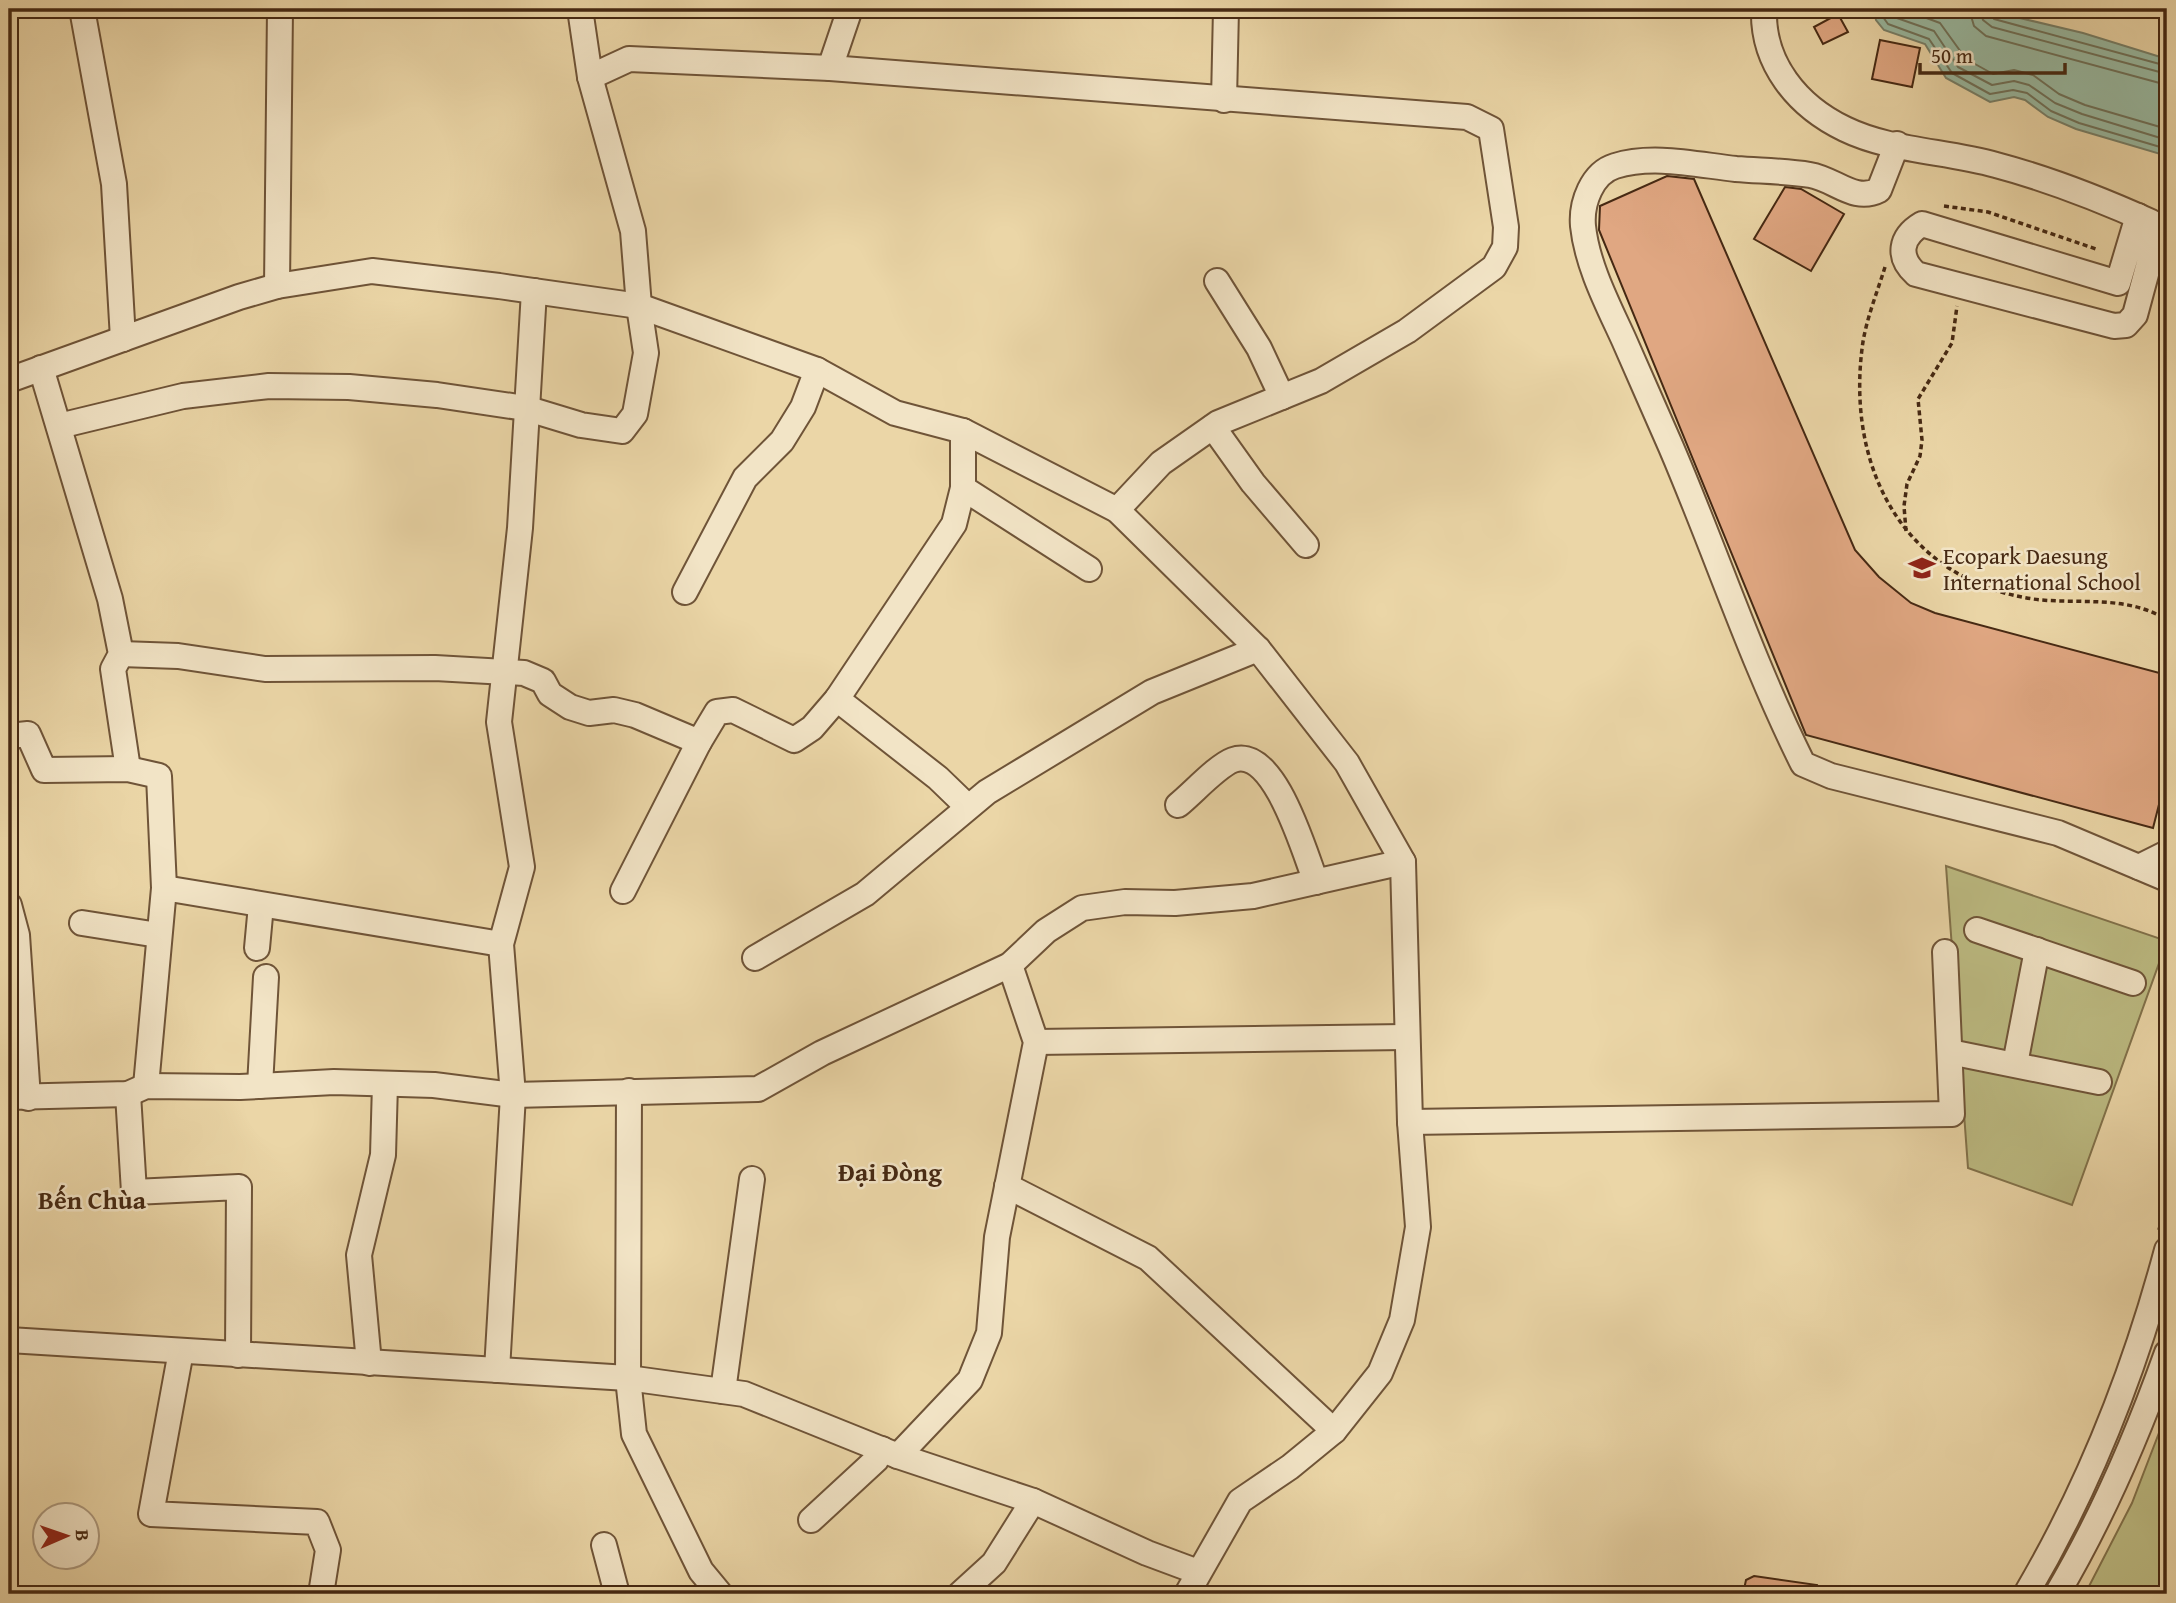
<svg xmlns="http://www.w3.org/2000/svg" width="2176" height="1603" viewBox="0 0 2176 1603" font-family="'Gentium Book Plus',serif">
  <style>
    .green { fill: #bdbc83; stroke: #82724b; stroke-width: 2 }
    .water { fill: #99baa2; stroke: #788069; stroke-width: 2 }
    .lines { fill: none; stroke-linecap: round; stroke-linejoin: round }
    .shore { stroke: #70725a; stroke-width: 2 }
    .building { fill: #e0a782; stroke: #462913; stroke-width: 2 }
    .minor-casing { stroke: #6f5438; stroke-width: 28 }
    .path { stroke: #462913; stroke-width: 3.5; stroke-dasharray: 5 3.5; stroke-linecap: butt }
    .minor { stroke: #f2e4c6; stroke-width: 24 }
    .labels { text-anchor: middle; dominant-baseline: central; stroke-width: 5; stroke-linejoin: round; paint-order: stroke }
    .poi-label { font-size: 23px; fill: #462913; stroke: #f2e4c6; text-anchor: start }
    .quarter-label { font-size: 26px; font-weight: bold; fill: #462913; stroke: #f2e4c6 }
  </style>
  <rect width="100%" height="100%" fill="#ebd6a7"/>
  <filter id="stains"><feTurbulence type="fractalNoise" baseFrequency=".00286" numOctaves="4"/><feColorMatrix values="0 0 0 0 .2 0 0 0 0 .09 0 0 0 0 .02 0 0 0 .5 -.17"/></filter>
  <radialGradient id="worn" r=".72"><stop offset=".6" stop-color="#630" stop-opacity="0"/><stop offset="1" stop-color="#630" stop-opacity=".3"/></radialGradient>
  <g class="green">
    <path d="M1946,866L2167,941L2072,1205L1968,1168Z"/>
    <path d="M2167,1412V1594H2085L2132,1503Z"/>
  </g>
  <path class="water" d="M1874,9H1982L2083,33L2167,59V156L2076,129L2048,117L2025,100L2014,97L1990,102L1946,78L1925,44L1884,30L1876,20Z"/>
  <g class="lines">
    <g class="shore">
      <path d="M1882,9L1883,17L1888,24L1929,39L1952,73L1990,94L2013,90L2027,93L2051,111L2079,123L2167,149"/>
      <path d="M1891,9L1894,17L1934,31L1958,67L1992,85L2014,81L2029,85L2055,103L2082,114L2167,140"/>
      <path d="M1902,9L1940,23L1966,59L1993,74L2014,70L2033,75L2059,94L2085,105L2167,129"/>
      <path d="M1969,9L1974,26L1986,36L2167,85"/>
      <path d="M1980,9L1983,20L1992,27L2167,74"/>
      <path d="M1988,9L1994,19L2167,66"/>
    </g>
  </g>
  <g class="building">
    <path d="M1838,14L1848,32L1823,44L1814,27Z"/>
    <path d="M1880,40L1920,48L1912,87L1872,79Z"/>
    <path d="M1667,176L1694,179L1855,550L1879,577L1911,603L1935,613L2167,675V773L2153,828L1806,735L1599,230L1600,206Z"/>
    <path d="M1785,187L1801,189L1844,214L1811,271L1754,239Z"/>
    <path d="M1754,1576L1817,1585L1816,1594H1743L1746,1580Z"/>
  </g>
  <g class="lines">
    <defs>
      <g id="minor">
        <path d="M82,9L114,184L123,339"/>
        <path d="M1764,9C1762,63 1797,106 1845,129C1890,151 1947,151 1996,165C2049,179 2100,199 2151,222"/>
        <path d="M830,68L850,9"/>
        <path d="M590,77L629,59L830,68L1467,117L1491,129L1506,227L1505,247L1494,267L1407,331L1321,381L1218,423L1161,463L1117,510"/>
        <path d="M1224,100L1226,9"/>
        <path d="M1897,144L1879,190C1854,203 1835,179 1810,175C1785,171 1761,171 1736,169C1698,165 1653,154 1615,166C1592,173 1581,203 1583,226C1587,265 1608,305 1624,340C1640,376 1655,411 1671,447C1716,552 1752,662 1803,764L1831,776L2058,833L2167,879"/>
        <path d="M2138,216L2118,283L1922,224C1900,237 1897,257 1916,274L2114,326L2126,325L2135,315L2159,226"/>
        <path d="M1217,281L1259,348L1282,397"/>
        <path d="M277,286L280,9"/>
        <path d="M41,368L110,599L121,654L113,669L128,769"/>
        <path d="M9,380L239,297L277,286L372,271L499,286L639,306L817,370L895,413L963,431L1117,510L1258,649L1347,763L1403,862L1410,1122L1418,1227L1402,1320L1380,1373L1334,1431L1290,1467L1240,1501L1187,1594"/>
        <path d="M59,426L183,396L269,386L349,387L437,395L525,408L581,425L622,431L635,414L646,353L639,306L633,231L590,77L580,9"/>
        <path d="M1213,427L1253,483L1306,545"/>
        <path d="M963,488L1089,569"/>
        <path d="M685,592L745,478L782,441L803,407L817,370"/>
        <path d="M121,654L178,656L265,669L435,668L524,673L543,681L550,694L570,707L589,713L614,710L635,715L699,742"/>
        <path d="M837,699L938,778L968,807"/>
        <path d="M9,736L28,734L44,770L128,769L159,776L164,888"/>
        <path d="M1178,805C1193,793 1217,766 1233,760C1275,745 1305,855 1316,882"/>
        <path d="M2139,867L2167,853"/>
        <path d="M623,891L699,742L717,712L733,710L794,740L812,728L837,699L954,524L963,488V431"/>
        <path d="M9,905L17,935L28,1098"/>
        <path d="M82,923L158,935"/>
        <path d="M1977,930L2133,983"/>
        <path d="M257,948L261,905"/>
        <path d="M755,958L865,894L987,792L1152,692L1258,649"/>
        <path d="M1036,1042L1406,1037"/>
        <path d="M1950,1052L2099,1082"/>
        <path d="M2015,1064L2037,950"/>
        <path d="M146,1086L164,888L501,944"/>
        <path d="M260,1086L266,977"/>
        <path d="M629,1091L628,1378L634,1434L701,1571L720,1594"/>
        <path d="M128,1094L134,1192L239,1187L238,1355"/>
        <path d="M9,1097L128,1094L146,1086L240,1087L334,1082L434,1085L513,1095L758,1089L822,1053L1010,965L1046,931L1082,908L1125,902L1175,903L1253,896L1403,862"/>
        <path d="M1410,1122L1952,1114L1945,952"/>
        <path d="M1007,1186L1148,1258L1334,1431"/>
        <path d="M9,1340L628,1378L744,1394L898,1456L1033,1501L1147,1553L1198,1572"/>
        <path d="M181,1351L151,1514L317,1522L328,1550L321,1594"/>
        <path d="M369,1363L359,1255L383,1155L385,1084"/>
        <path d="M497,1370L513,1095L501,944L522,867L499,722L520,528L534,291"/>
        <path d="M723,1391L752,1179"/>
        <path d="M898,1456L970,1380L989,1333L997,1237L1036,1042L1010,965"/>
        <path d="M811,1520L876,1460L882,1449"/>
        <path d="M604,1545L617,1594"/>
        <path d="M960,1594L994,1563L1033,1501"/>
        <path d="M2026,1594C2089,1487 2135,1370 2167,1250"/>
        <path d="M2057,1594C2102,1518 2137,1437 2167,1353"/>
      </g>
    </defs>
    <use href="#minor" class="minor-casing"/>
    <g class="path">
      <path d="M1944,206L1988,212L2096,249"/>
      <path d="M1885,267C1877,293 1865,322 1862,349C1847,470 1905,580 2033,599C2078,605 2126,594 2167,620"/>
      <path d="M1906,531L1904,506L1907,484L1920,456L1922,440L1918,399L1952,343L1957,306"/>
      <path d="M2159,1230L2167,1198"/>
    </g>
    <use href="#minor" class="minor"/>
  </g>
  <defs>
    <symbol id="school-bare" viewBox="-9 -9 18 18"><path d="M0-5L7-2L0 1L-7-2ZM-4 1L0 2.5L4 1V4Q0 6-4 4Z" fill="#8f2418" stroke="#f2e4c6" stroke-width="2.5" paint-order="stroke"/></symbol>
  </defs>
  <g fill-rule="evenodd">
    <use href="#school-bare" x="1903" y="549" width="38" height="38"/>
  </g>
  <g class="labels">
    <g class="poi-label">
      <text x="1943" y="555">Ecopark Daesung<tspan x="1943" dy="26">International School</tspan></text>
    </g>
    <g class="quarter-label">
      <text x="890" y="1171">Đại Đòng</text>
      <text x="92" y="1199">Bến Chùa</text>
    </g>
  </g>
  <rect width="2176" height="1603" fill="none" stroke="#ebd6a7" stroke-width="35"/>
  <rect x="10" y="10" width="2155" height="1582" fill="none" stroke="#462913" stroke-width="3.5"/>
  <rect x="18" y="18" width="2141" height="1568" fill="none" stroke="#462913" stroke-width="2"/>
  <g transform="translate(66 1536) rotate(88)"><circle r="33" fill="#f2e4c6" stroke="#ad997e" stroke-width="2"/>
  <path d="M0-5L12 26L0 18L-12 26Z" fill="#8f2418"/>
  <text y="-10" font-size="19" font-weight="bold" text-anchor="middle" fill="#462913">B</text>
  </g>
  <path d="M1920 63v10h145v-10" fill="none" stroke="#462913" stroke-width="3.5"/>
  <text x="1931" y="63" font-size="21" fill="#462913" stroke="#f2e4c6" stroke-width="5" paint-order="stroke">50 m</text>
  <rect width="100%" height="100%" filter="url(#stains)"/>
  <rect width="100%" height="100%" fill="url(#worn)"/>
</svg>
